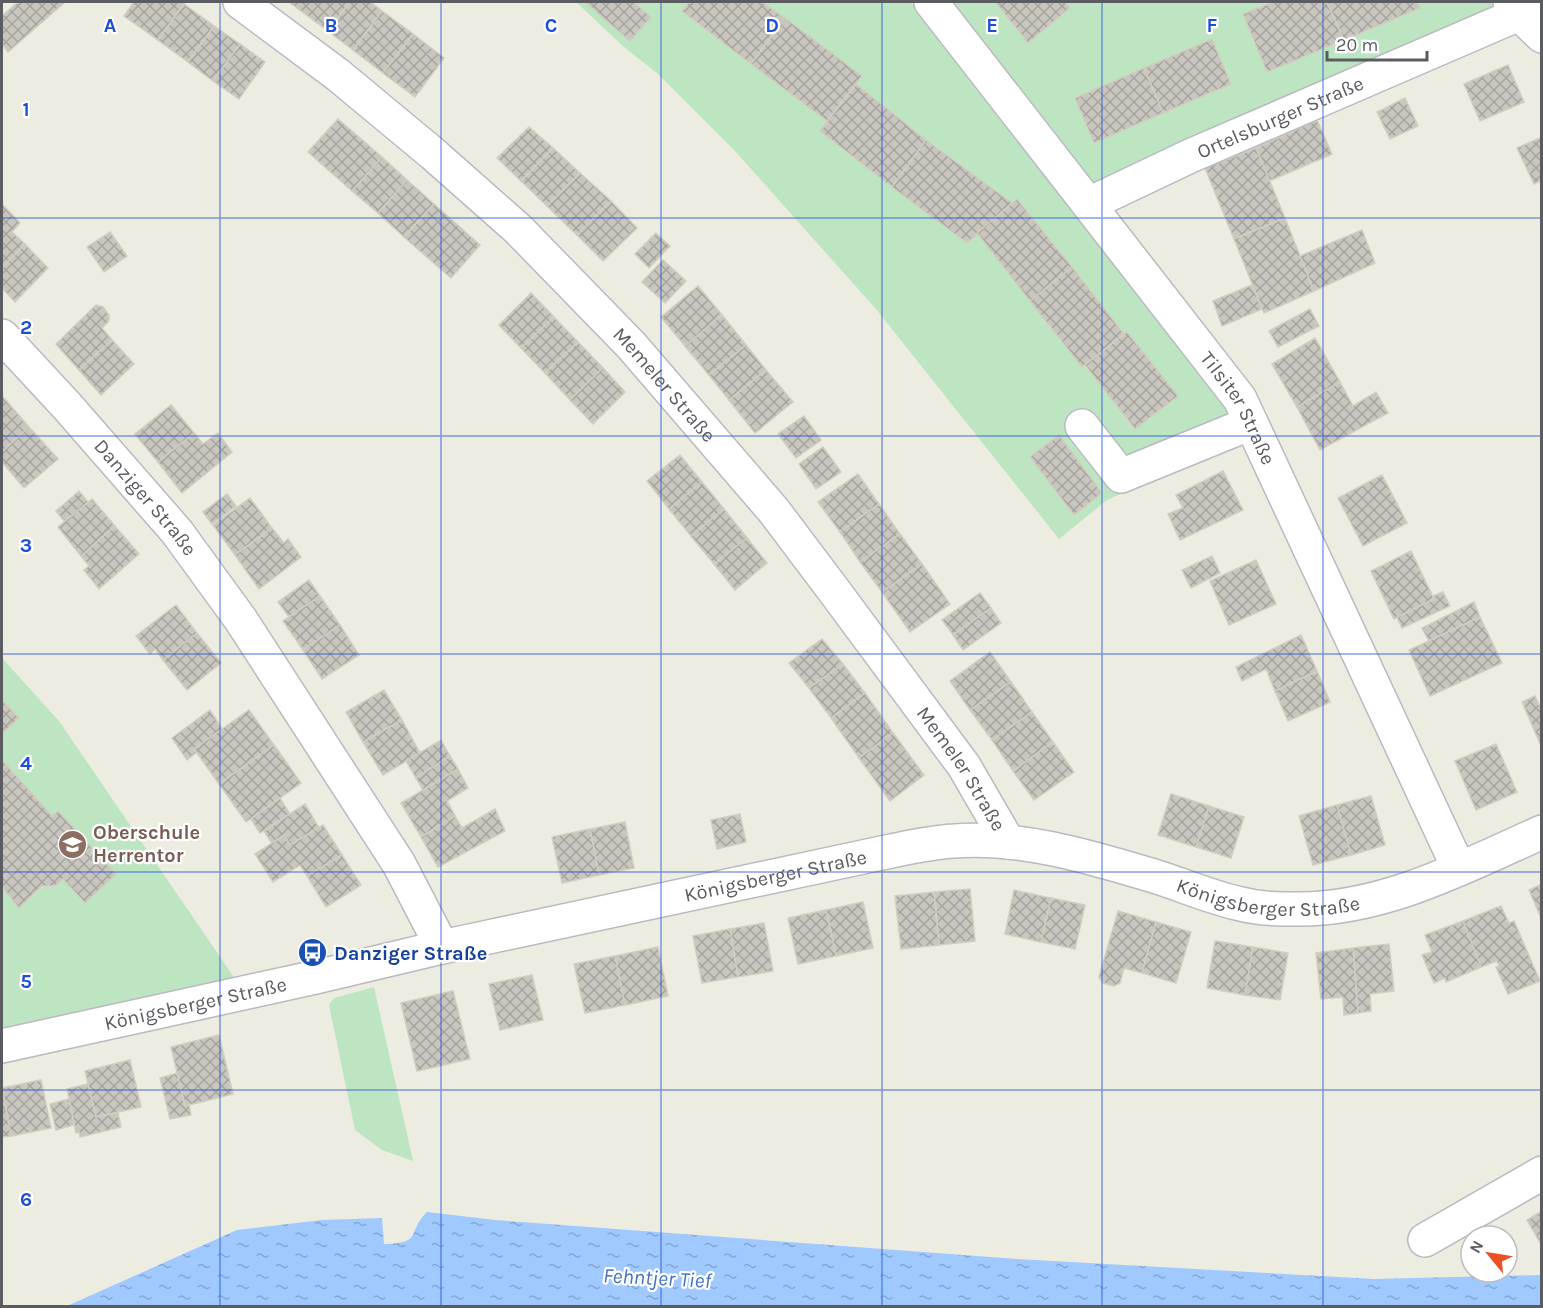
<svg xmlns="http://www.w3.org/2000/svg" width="1543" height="1308" viewBox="0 0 1543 1308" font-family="Karla,sans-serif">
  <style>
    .grass { fill: #bde5c2 }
    .water { fill: url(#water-ripples) }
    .building { fill: url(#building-cross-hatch); stroke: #d2cebf; stroke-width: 1.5 }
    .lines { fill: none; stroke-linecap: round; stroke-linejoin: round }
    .minor-casing { stroke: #b9bac0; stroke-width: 36 }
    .minor { stroke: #fff; stroke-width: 33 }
    .grid { fill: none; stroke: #1d4ed8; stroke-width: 1.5; stroke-opacity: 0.55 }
    .labels { text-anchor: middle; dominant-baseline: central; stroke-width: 4.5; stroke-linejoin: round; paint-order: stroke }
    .street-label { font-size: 20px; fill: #5a5c62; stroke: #fff }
    .education-label { font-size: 20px; font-weight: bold; fill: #785e54; stroke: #fff; text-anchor: start }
    .transit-label { font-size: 20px; font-weight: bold; fill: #164399; stroke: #fff; text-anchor: start }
    .water-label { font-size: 21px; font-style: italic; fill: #4070c4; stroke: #fff }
    .grid-label { font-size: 20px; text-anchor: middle; font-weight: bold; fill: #1d4ed8; stroke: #fff; stroke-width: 4.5; stroke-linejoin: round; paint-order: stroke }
  </style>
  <defs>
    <pattern id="water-ripples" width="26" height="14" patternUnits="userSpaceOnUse" patternTransform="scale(1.5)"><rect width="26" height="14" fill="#9fc9ff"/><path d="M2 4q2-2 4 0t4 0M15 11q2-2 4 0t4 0" fill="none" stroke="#85a6d2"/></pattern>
    <pattern id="building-cross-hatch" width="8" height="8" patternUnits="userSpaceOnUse" patternTransform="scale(1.5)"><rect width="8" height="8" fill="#c8c6be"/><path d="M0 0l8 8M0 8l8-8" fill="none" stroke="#a5a49e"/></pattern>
  </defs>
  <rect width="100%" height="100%" fill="#edece1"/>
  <g class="grass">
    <path d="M576,2H1536L1089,203L1240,399L1232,445L1107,500L1059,539L876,309L735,151L658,74L624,47Z"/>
    <path d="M2,658L59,721L244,992L2,1045V887L19,908L43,887H55L64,879L85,903L116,874L58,811L52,816L2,760V734L18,718L2,700Z"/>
    <path d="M374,987L413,1161L382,1150L355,1130L329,1005L334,998Z"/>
  </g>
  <path class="water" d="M427,1212L495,1220L1017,1259L1374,1279L1541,1275V1306H67L237,1230L322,1220L382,1218L384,1244C424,1243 406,1233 427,1212Z"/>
  <g class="building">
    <path d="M18,2H63L64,3L8,52L2,44V16Z"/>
    <path d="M134,2H181L184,4L158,40L124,16Z"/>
    <path d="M289,2H350L328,31Z"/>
    <path d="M350,2H370L382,11L353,50L328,31Z"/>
    <path d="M585,2H634L651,17L630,41Z"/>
    <path d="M689,2H762L785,18L751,64L682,11Z"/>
    <path d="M995,2H1065L1070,8L1028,43Z"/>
    <path d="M1273,2H1327L1344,40L1267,72L1243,14Z"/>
    <path d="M1327,2H1417L1420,8L1344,40Z"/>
    <path d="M184,4L214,26L188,62L158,40Z"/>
    <path d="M382,11L413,34L383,73L353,50Z"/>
    <path d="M785,18L862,76L827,121L751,64Z"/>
    <path d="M214,26L240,44L213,81L188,62Z"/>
    <path d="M413,34L444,58L415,97L383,73Z"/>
    <path d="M1212,39L1231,84L1163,113L1144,68Z"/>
    <path d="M240,44L265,62L239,99L213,81Z"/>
    <path d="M1508,65L1524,102L1480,121L1464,84Z"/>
    <path d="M1144,68L1163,113L1094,143L1075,98Z"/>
    <path d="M856,84L926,140L892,187L820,131Z"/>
    <path d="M1405,98L1418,126L1390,139L1377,112Z"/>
    <path d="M338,119L382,157L352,191L308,152Z"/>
    <path d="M1317,120L1332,154L1269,181L1256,148Z"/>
    <path d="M529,127L553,148L521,181L497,158Z"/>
    <path d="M1542,137V180L1534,184L1517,148Z"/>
    <path d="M926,140L1012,203L967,243L892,187Z"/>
    <path d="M553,148L580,173L547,206L521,181Z"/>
    <path d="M1256,148L1285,218L1234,239L1205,168Z"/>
    <path d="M382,157L407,180L378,213L352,191Z"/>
    <path d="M580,173L611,201L577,235L547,206Z"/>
    <path d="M407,180L434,204L404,237L378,213Z"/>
    <path d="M1017,199L1072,267L1030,301L977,233Z"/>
    <path d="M611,201L637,228L603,261L577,235Z"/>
    <path d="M2,204L20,223L12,232L25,244L2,268Z"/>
    <path d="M434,204L480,245L451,278L404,237Z"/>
    <path d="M1285,218L1314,291L1264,313L1234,239Z"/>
    <path d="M1362,230L1375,263L1314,291L1300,256Z"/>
    <path d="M110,232L127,256L104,272L87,247Z"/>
    <path d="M656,233L670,246L649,268L635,254Z"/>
    <path d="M25,244L48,268L15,302L2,288V268Z"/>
    <path d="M663,260L686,281L665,303L642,282Z"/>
    <path d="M1072,267L1124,334L1082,367L1030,301Z"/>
    <path d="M1252,285L1262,309L1222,326L1213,301Z"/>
    <path d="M698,286L722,315L685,346L661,317Z"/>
    <path d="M531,293L554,317L521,348L499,325Z"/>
    <path d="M96,305L103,307L109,315V321L102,328L112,340L79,370L56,344Z"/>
    <path d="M1310,309L1319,326L1278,347L1269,331Z"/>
    <path d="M722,315L746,345L709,375L685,346Z"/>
    <path d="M554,317L578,342L545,373L521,348Z"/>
    <path d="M1127,332L1178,396L1135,429L1085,365Z"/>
    <path d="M1315,338L1340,382L1297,407L1272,364Z"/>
    <path d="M112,340L134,364L101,395L79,370Z"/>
    <path d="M578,342L603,368L570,400L545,373Z"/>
    <path d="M746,345L766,370L729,400L709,375Z"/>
    <path d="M603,368L625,392L593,424L570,400Z"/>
    <path d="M766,370L793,402L755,433L729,400Z"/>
    <path d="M1340,382L1353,406L1376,392L1388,413L1320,450L1297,407Z"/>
    <path d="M3,397L29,427L2,452V398Z"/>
    <path d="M171,405L194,433L158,462L135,434Z"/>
    <path d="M804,416L821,440L796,458L778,434Z"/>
    <path d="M29,427L58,459L24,488L2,462V452Z"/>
    <path d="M194,433L203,444L218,433L232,452L182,493L158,462Z"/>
    <path d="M1059,435L1102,493L1074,515L1030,457Z"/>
    <path d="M823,447L841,472L816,489L799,464Z"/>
    <path d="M680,455L702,482L669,509L647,481Z"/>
    <path d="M1223,471L1243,510L1180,540L1168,514L1183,508L1176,495Z"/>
    <path d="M858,474L879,504L840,532L818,502Z"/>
    <path d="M1382,475L1407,523L1363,546L1338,498Z"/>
    <path d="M702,482L724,509L691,536L669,509Z"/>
    <path d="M79,491L88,502L65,522L56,511Z"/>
    <path d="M227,494L236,506L212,524L203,512Z"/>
    <path d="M250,498L272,528L235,555L213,525Z"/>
    <path d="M92,499L115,526L81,556L58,527Z"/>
    <path d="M879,504L900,534L860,562L840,532Z"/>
    <path d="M724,509L747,538L714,564L691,536Z"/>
    <path d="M115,526L139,554L99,589L84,570L89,566L81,556Z"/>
    <path d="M272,528L284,543L288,539L301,557L259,589L235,555Z"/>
    <path d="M900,534L922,564L882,592L860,562Z"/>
    <path d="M747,538L767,563L735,590L714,564Z"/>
    <path d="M1411,551L1434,599L1394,619L1371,571Z"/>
    <path d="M1212,556L1220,573L1191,588L1182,570Z"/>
    <path d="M1256,560L1276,604L1229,625L1210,581Z"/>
    <path d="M922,564L950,604L910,632L882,592Z"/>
    <path d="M309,580L320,596L289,617L278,602Z"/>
    <path d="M1443,592L1450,606L1402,628L1397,617L1434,599L1433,596Z"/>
    <path d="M980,593L991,608L953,635L942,620Z"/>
    <path d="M320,596L340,625L303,650L283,621Z"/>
    <path d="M1474,602L1480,617L1429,641L1422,628Z"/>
    <path d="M176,605L197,633L163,660L155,649L150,654L136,636Z"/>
    <path d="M991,608L1001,623L963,650L953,635Z"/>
    <path d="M1480,617L1502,663L1430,696L1409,650Z"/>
    <path d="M340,625L359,655L322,679L303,650Z"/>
    <path d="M197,633L221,663L187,690L163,660Z"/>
    <path d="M1301,635L1317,671L1275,691L1266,669L1242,681L1236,667Z"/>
    <path d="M822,639L843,664L809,688L789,663Z"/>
    <path d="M990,652L1011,682L970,710L950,681Z"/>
    <path d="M843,664L865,693L831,718L809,688Z"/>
    <path d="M1317,671L1330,702L1288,721L1275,691Z"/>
    <path d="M1011,682L1032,712L992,740L970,710Z"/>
    <path d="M384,690L402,720L363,742L346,712Z"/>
    <path d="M865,693L893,733L859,758L831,718Z"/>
    <path d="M1535,696L1542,711V748L1522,702Z"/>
    <path d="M2,700L19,718L2,734Z"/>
    <path d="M210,710L222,729L194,749L197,752L187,760L172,738Z"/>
    <path d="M249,710L274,745L219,784L194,749Z"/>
    <path d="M1032,712L1053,742L1013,771L992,740Z"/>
    <path d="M402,720L420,753L383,775L363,742Z"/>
    <path d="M893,733L924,775L890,801L859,758Z"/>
    <path d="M441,740L450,756L416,778L406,761Z"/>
    <path d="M1053,742L1074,772L1034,800L1013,771Z"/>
    <path d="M1496,744L1517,792L1476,810L1455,761Z"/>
    <path d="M274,745L301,783L246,822L219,784Z"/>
    <path d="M450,756L458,769L423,790L416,778Z"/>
    <path d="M2,760L52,816L58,811L116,874L85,903L63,879L55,886H42L19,908L2,887Z"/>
    <path d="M458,769L468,788L447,801L455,816L421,837L401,803Z"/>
    <path d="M1171,794L1209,806L1196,847L1158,835Z"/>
    <path d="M1371,796L1385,845L1351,855L1337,805Z"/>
    <path d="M280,798L290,814L260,833L251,819Z"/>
    <path d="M305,804L319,828L290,845L284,835L272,844L264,831Z"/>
    <path d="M1337,805L1351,855L1313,865L1299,816Z"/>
    <path d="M1209,806L1244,817L1231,858L1196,847Z"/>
    <path d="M495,809L505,831L438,867L421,837L455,816L462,828Z"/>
    <path d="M740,814L746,842L717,849L711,820Z"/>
    <path d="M625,822L634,868L599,875L590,829Z"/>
    <path d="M323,825L342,855L307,876L300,865L273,882L255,854L284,835L290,845Z"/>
    <path d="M590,829L599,875L562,883L552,837Z"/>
    <path d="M342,855L361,885L326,907L307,876Z"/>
    <path d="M1542,884V920L1529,890Z"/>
    <path d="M970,889L975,941L939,945L934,892Z"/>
    <path d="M1014,890L1051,898L1041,942L1005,934Z"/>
    <path d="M934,892L939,945L901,949L895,896Z"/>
    <path d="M1051,898L1085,905L1075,949L1041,942Z"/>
    <path d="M863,902L873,948L836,956L826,910Z"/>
    <path d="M1501,906L1509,923L1514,921L1540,981L1508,994L1496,967L1499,966L1497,961L1481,967L1463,921Z"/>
    <path d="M826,910L836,956L798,964L788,918Z"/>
    <path d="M1118,911L1156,922L1142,973L1124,968L1120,983L1114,986L1103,983L1099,977Z"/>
    <path d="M1463,921L1481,967L1446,982L1445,978L1434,983L1422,955L1432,952L1425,935Z"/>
    <path d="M1156,922L1191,932L1176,983L1142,973Z"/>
    <path d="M764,923L773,971L738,977L730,929Z"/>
    <path d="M730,929L738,977L702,983L693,936Z"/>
    <path d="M1215,941L1253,947L1245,995L1207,988Z"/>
    <path d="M1389,944L1394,991L1370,994L1371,1011L1358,1013L1353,948Z"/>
    <path d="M658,947L668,996L625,1005L615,956Z"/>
    <path d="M1253,947L1288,953L1280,1000L1245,995Z"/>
    <path d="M1353,948L1358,1013L1344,1015L1343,997L1321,999L1316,953Z"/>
    <path d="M615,956L625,1005L585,1013L574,964Z"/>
    <path d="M532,975L543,1020L500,1030L489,984Z"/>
    <path d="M453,991L470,1059L417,1071L401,1003Z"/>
    <path d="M219,1035L233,1094L185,1106L171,1047Z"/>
    <path d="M130,1060L141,1107L96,1117L85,1071Z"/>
    <path d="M177,1073L185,1106L189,1104L191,1115L170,1119L160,1078Z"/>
    <path d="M41,1080L51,1128L11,1136L2,1088Z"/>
    <path d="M88,1084L96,1117L118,1113L121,1127L80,1137L79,1132L76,1133L67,1089Z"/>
    <path d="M2,1088L11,1136L2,1137Z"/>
    <path d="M69,1099L74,1125L56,1130L50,1104Z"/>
    <path d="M1542,1211V1246L1527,1220Z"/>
  </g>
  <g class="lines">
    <defs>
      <g id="minor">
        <path id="s1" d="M240,2L338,75L432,153L518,229L631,345L774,511L835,592L964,766L1008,842"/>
        <path id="s2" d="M931,2L1240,399L1459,869"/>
        <path d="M1510,2L1519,14L1542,36"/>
        <path id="s3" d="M1089,204L1190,156L1519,14L1536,2"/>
        <path id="s4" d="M2,336L67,406L177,532L241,620L399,864L442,947"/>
        <path d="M1082,426L1121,476L1251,423"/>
        <path id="s5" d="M2,1046L316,977L442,947L891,851C911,847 933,842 954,841C1022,836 1090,857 1154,876C1183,885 1212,898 1241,904C1260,909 1281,909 1300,909C1385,909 1466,866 1542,832"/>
        <path d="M1425,1240L1542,1173"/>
      </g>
    </defs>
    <use href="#minor" class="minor-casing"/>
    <use href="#minor" class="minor"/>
  </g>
  <path class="grid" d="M220,2V1306M441,2V1306M661,2V1306M882,2V1306M1102,2V1306M1323,2V1306M2,218H1542M2,436H1542M2,654H1542M2,872H1542M2,1090H1542"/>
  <defs>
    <symbol id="school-disc" viewBox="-11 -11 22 22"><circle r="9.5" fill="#8d6e63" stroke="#fff"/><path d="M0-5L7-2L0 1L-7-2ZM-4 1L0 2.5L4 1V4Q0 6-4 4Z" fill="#fff"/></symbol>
    <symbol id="bus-disc" viewBox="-11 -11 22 22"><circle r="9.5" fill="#1a4fb4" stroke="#fff"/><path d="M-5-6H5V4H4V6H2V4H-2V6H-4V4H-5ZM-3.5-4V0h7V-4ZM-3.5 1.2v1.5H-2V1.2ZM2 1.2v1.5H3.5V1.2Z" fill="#fff"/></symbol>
  </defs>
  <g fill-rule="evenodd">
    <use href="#school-disc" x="56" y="828" width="33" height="33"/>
    <use href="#bus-disc" x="296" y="936" width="33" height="33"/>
  </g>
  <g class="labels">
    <g class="street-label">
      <text stroke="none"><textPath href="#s3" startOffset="210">Ortelsburger Straße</textPath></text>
      <text stroke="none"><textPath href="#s1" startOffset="573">Memeler Straße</textPath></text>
      <text stroke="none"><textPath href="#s2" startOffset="510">Tilsiter Straße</textPath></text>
      <text stroke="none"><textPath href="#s4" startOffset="216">Danziger Straße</textPath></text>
      <text stroke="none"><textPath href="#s1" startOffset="1059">Memeler Straße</textPath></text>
      <text stroke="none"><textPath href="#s5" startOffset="792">Königsberger Straße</textPath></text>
      <text stroke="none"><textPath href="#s5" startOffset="1296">Königsberger Straße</textPath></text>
      <text stroke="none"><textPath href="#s5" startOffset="198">Königsberger Straße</textPath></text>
    </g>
    <g class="education-label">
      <text x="93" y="832">Oberschule<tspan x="93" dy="23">Herrentor</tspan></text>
    </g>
    <g class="transit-label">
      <text x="334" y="953">Danziger Straße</text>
    </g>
    <g class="water-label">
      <text transform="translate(657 1278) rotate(3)">Fehntjer Tief</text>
    </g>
  </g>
  <g class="grid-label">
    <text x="110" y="32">A</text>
    <text x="331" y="32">B</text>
    <text x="551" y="32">C</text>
    <text x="772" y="32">D</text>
    <text x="992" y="32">E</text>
    <text x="1212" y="32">F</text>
    <text x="26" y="116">1</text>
    <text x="26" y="334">2</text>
    <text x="26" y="552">3</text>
    <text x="26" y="770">4</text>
    <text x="26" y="988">5</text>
    <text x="26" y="1206">6</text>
  </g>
  <rect width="1543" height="1308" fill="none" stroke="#5a5c62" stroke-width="6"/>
  <g transform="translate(1489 1254) rotate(300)"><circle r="28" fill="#ffffff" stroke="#bdbec0" stroke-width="1.5"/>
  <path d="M0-4.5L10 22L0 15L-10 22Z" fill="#ec5028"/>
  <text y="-9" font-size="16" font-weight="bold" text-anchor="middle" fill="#5a5c62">N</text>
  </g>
  <path d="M1327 51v9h100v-9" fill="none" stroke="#5a5c62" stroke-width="3"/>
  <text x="1336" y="51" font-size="18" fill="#5a5c62" stroke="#ffffff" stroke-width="4.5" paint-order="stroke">20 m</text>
</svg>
